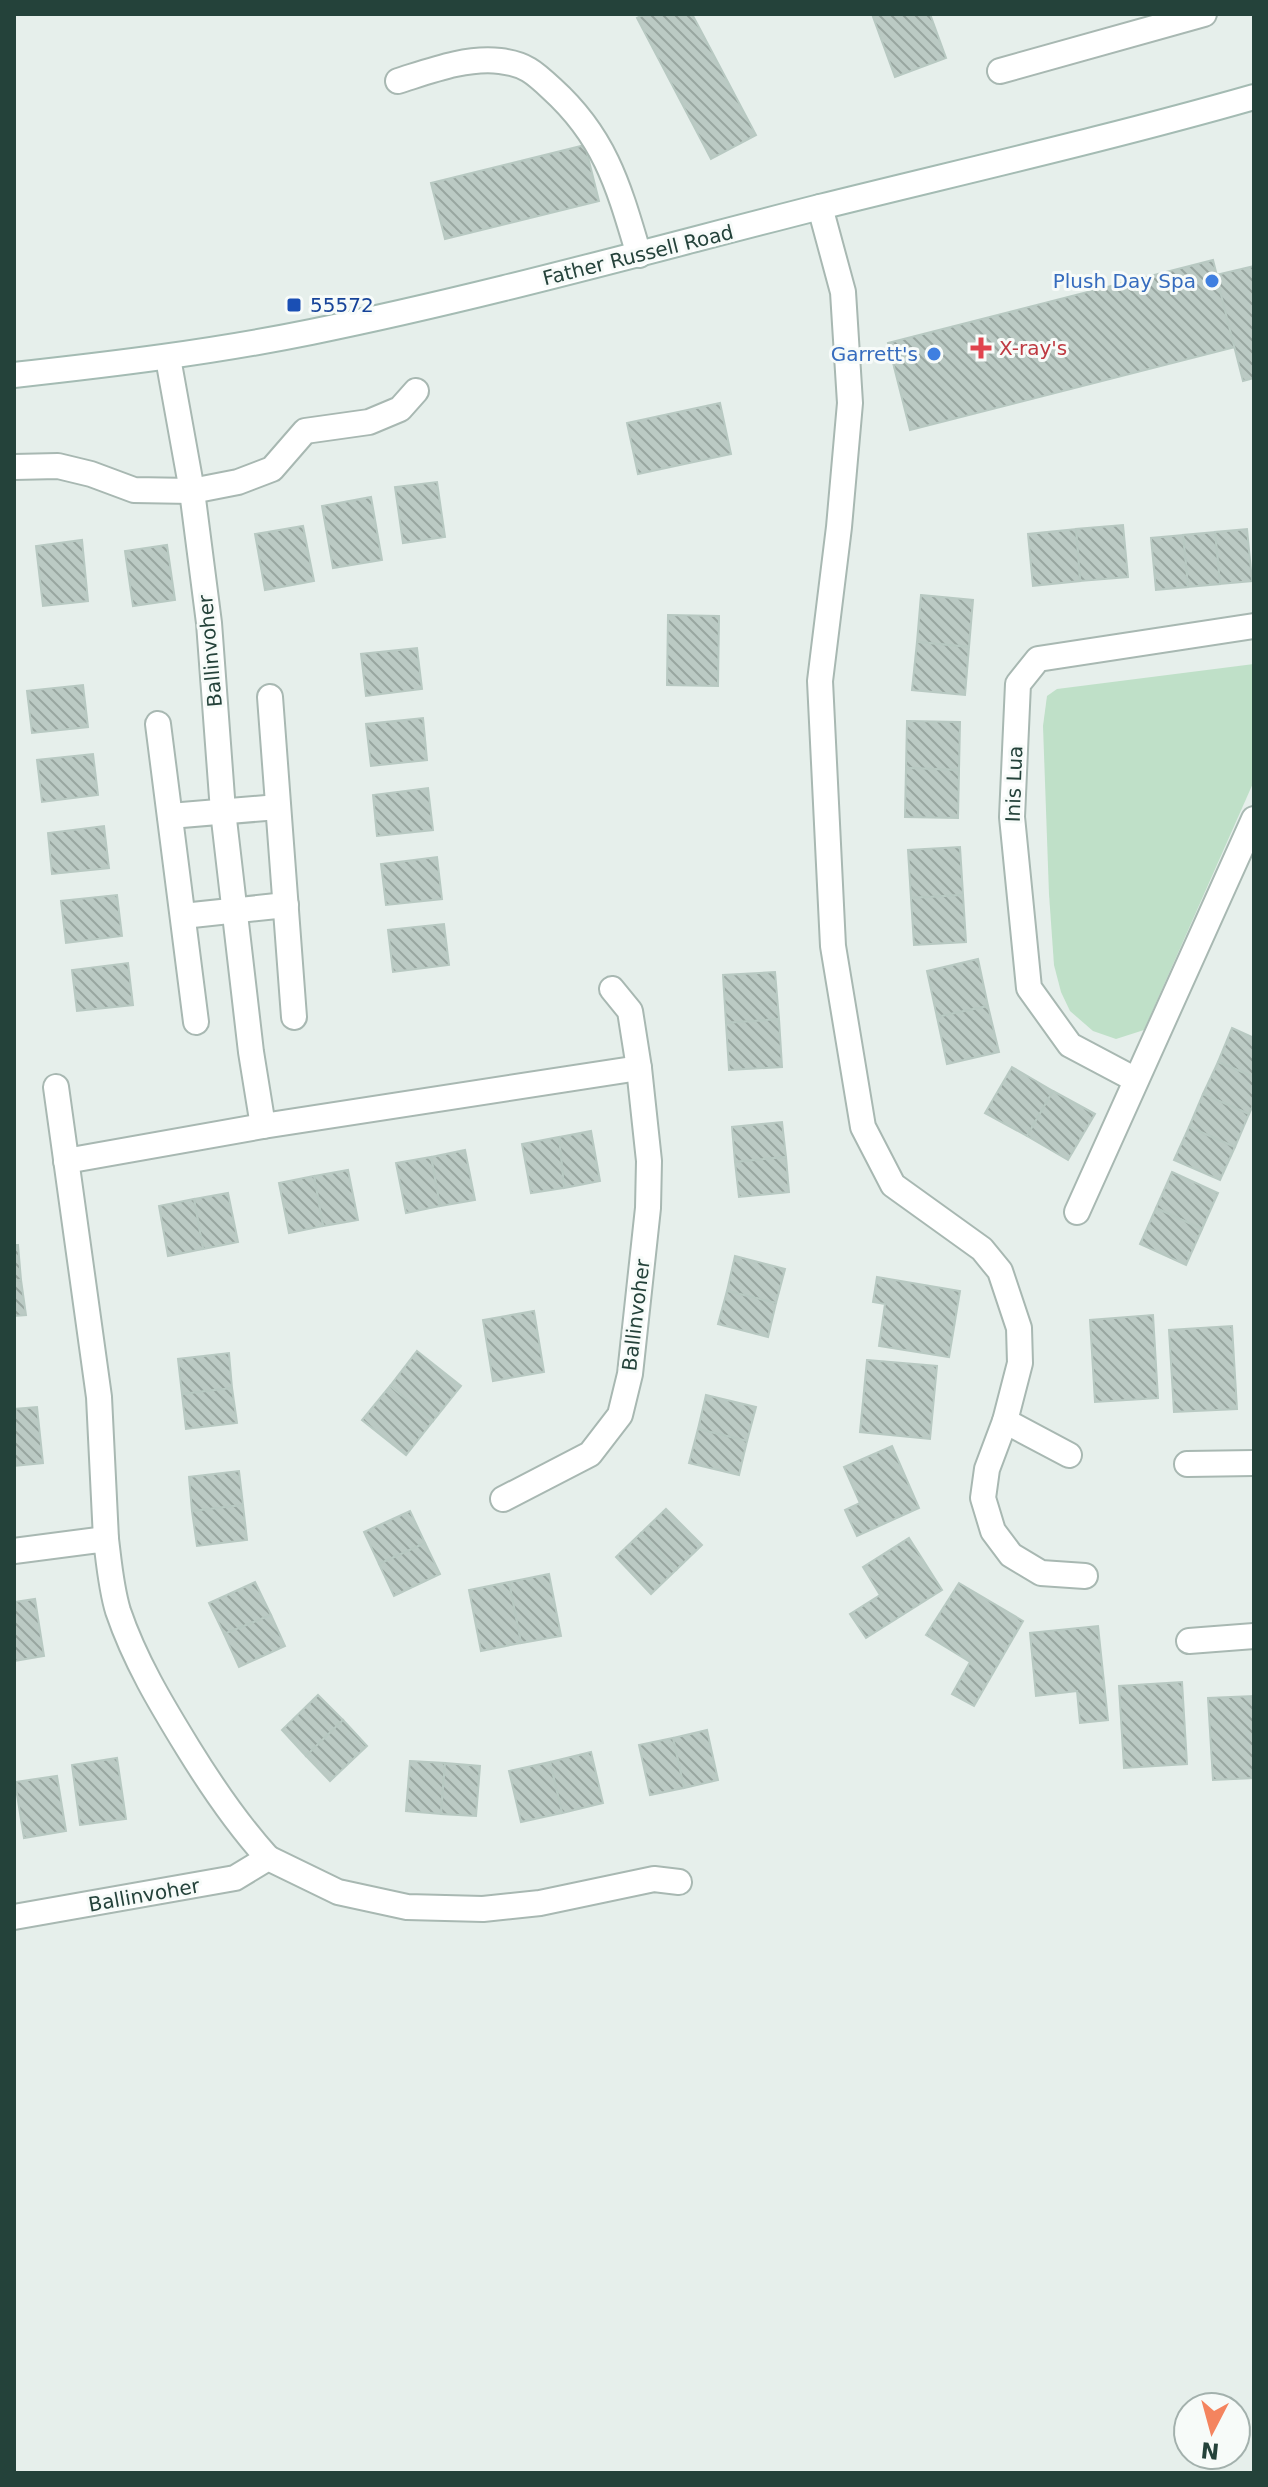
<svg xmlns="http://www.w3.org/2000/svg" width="1268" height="2487" viewBox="0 0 1268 2487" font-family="'DejaVu Sans',sans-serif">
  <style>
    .grass { fill: #bfe0c8 }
    .building { fill: url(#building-back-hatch); stroke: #b8c9c2; stroke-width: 2 }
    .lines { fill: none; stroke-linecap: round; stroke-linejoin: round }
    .street-casing { stroke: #a8b8b2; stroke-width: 28 }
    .secondary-casing { stroke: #a4bbb3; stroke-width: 28 }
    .street { stroke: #fff; stroke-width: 24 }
    .secondary { stroke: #fff; stroke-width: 24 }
    .shop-dot { fill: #3f7fe0; stroke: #f7fbf9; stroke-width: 3 }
    .transit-dot { fill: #1a4fb4; stroke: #f7fbf9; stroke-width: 3 }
    .health-dot { fill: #e0444e; stroke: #f7fbf9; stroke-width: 3 }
    .labels { text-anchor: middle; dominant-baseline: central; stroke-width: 6; stroke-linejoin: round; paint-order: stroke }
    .street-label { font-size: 20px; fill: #24423a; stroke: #f7fbf9 }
    .shop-label { font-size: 20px; fill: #366cbe; stroke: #f7fbf9; text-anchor: end }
    .transit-label { font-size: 20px; fill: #164399; stroke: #f7fbf9; text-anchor: start }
    .health-label { font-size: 20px; fill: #be3a42; stroke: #f7fbf9; text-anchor: start }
  </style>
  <defs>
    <pattern id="building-back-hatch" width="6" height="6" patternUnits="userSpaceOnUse" patternTransform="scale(2)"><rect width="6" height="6" fill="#bbcac4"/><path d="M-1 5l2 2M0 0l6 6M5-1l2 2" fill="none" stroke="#98a6a0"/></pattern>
  </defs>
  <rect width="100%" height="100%" fill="#e6efeb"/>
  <path class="grass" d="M1254,664V781L1144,1030L1116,1039L1093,1031L1070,1011L1061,992L1054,965L1049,894L1043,726L1047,696L1057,689Z"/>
  <g class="building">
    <path d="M645,14H692L756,135L711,159L637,18Z"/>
    <path d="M872,14H930L946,58L895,77Z"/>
    <path d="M585,145L599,201L445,239L431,183Z"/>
    <path d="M1213,260L1235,347L910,430L888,343Z"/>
    <path d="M1254,266V378L1243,381L1216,275Z"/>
    <path d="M720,403L731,454L638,474L627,423Z"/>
    <path d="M437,482L445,537L403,543L395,487Z"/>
    <path d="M371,497L382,560L333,568L322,506Z"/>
    <path d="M1123,525L1128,577L1080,581L1076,529Z"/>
    <path d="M303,526L314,581L265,590L255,534Z"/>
    <path d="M1076,529L1080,581L1033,586L1028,534Z"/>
    <path d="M1247,529L1252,581L1220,584L1215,532Z"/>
    <path d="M1215,532L1220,584L1188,587L1183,535Z"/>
    <path d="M1183,535L1188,587L1156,590L1151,538Z"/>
    <path d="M82,540L88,601L43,606L36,546Z"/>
    <path d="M167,545L175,600L133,606L125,551Z"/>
    <path d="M921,595L973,600L969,647L917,642Z"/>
    <path d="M668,615L719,616L718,686L667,685Z"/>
    <path d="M917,642L969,647L965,695L912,690Z"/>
    <path d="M417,648L422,689L366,696L361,654Z"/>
    <path d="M83,685L88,727L32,733L27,691Z"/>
    <path d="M423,718L427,760L371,766L366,724Z"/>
    <path d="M907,721L960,722L959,770L906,768Z"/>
    <path d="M93,754L98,795L42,802L37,760Z"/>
    <path d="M906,768L959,770L958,818L905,817Z"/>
    <path d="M428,788L433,830L377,836L373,795Z"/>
    <path d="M104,826L109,868L52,874L48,833Z"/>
    <path d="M960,847L963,895L911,898L908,850Z"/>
    <path d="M437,857L442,899L386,905L381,864Z"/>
    <path d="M117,895L122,936L66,943L61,901Z"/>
    <path d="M963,895L966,942L914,945L911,898Z"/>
    <path d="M444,924L449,965L393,972L388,930Z"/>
    <path d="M978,959L988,1006L937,1017L927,971Z"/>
    <path d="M128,963L133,1005L77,1011L72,970Z"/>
    <path d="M775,972L779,1019L726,1023L723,975Z"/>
    <path d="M988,1006L999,1052L947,1064L937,1017Z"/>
    <path d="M779,1019L782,1067L729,1070L726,1023Z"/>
    <path d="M1232,1028L1254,1038V1077L1218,1062Z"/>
    <path d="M1218,1062L1254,1077V1103L1249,1114L1203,1094Z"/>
    <path d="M1012,1067L1053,1091L1027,1136L985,1113Z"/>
    <path d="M1053,1091L1095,1114L1068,1160L1027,1136Z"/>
    <path d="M1203,1094L1249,1114L1235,1147L1189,1127Z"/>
    <path d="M782,1122L786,1157L735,1162L732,1127Z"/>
    <path d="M1189,1127L1235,1147L1220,1180L1174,1160Z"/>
    <path d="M591,1131L600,1181L564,1188L559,1137Z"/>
    <path d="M559,1137L564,1188L531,1193L522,1144Z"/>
    <path d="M465,1150L475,1200L440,1206L431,1157Z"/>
    <path d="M431,1157L440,1206L406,1213L396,1163Z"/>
    <path d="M786,1157L789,1192L739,1197L735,1162Z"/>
    <path d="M348,1170L358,1220L323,1226L314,1176Z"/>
    <path d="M1172,1172L1218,1193L1202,1229L1156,1208Z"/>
    <path d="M314,1176L323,1226L289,1233L279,1183Z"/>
    <path d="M228,1193L238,1242L203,1249L194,1199Z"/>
    <path d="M194,1199L203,1249L168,1256L159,1206Z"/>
    <path d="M1156,1208L1202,1229L1186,1265L1140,1244Z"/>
    <path d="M14,1245H18L21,1280L14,1281Z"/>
    <path d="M735,1256L785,1269L776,1303L727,1291Z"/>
    <path d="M877,1277L960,1291L949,1357L879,1346L885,1304L873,1302Z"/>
    <path d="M21,1280L26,1315L14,1316V1281Z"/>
    <path d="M727,1291L776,1303L768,1337L718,1324Z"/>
    <path d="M534,1311L544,1372L493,1381L483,1320Z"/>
    <path d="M1153,1315L1158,1398L1095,1402L1090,1320Z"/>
    <path d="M1232,1326L1237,1409L1174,1412L1169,1330Z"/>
    <path d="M417,1351L461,1386L433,1421L390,1386Z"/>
    <path d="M229,1353L232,1388L182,1394L178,1359Z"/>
    <path d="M867,1360L937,1366L930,1439L860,1432Z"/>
    <path d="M390,1386L433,1421L406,1455L362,1420Z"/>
    <path d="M232,1388L237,1423L186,1429L182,1394Z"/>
    <path d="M706,1395L756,1407L747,1441L698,1429Z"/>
    <path d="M37,1407L43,1463L14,1466V1409Z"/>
    <path d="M698,1429L747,1441L739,1475L689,1463Z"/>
    <path d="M892,1446L919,1508L857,1536L845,1510L860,1503L844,1467Z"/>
    <path d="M239,1471L243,1505L192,1511L189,1477Z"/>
    <path d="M243,1505L247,1540L197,1546L192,1511Z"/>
    <path d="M666,1509L702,1545L676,1570L641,1533Z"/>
    <path d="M410,1511L425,1543L379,1564L364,1532Z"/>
    <path d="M641,1533L676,1570L651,1594L616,1557Z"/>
    <path d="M909,1538L942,1590L866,1638L850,1614L880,1595L863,1567Z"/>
    <path d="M425,1543L440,1574L394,1596L379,1564Z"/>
    <path d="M549,1574L561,1636L521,1643L509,1582Z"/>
    <path d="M255,1582L271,1615L224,1634L209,1603Z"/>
    <path d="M509,1582L521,1643L481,1651L469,1590Z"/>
    <path d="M959,1583L1023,1621L974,1706L952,1694L970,1662L926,1635Z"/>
    <path d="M35,1599L44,1656L14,1661V1602Z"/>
    <path d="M271,1615L285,1646L239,1667L224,1634Z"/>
    <path d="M1098,1626L1108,1720L1080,1723L1077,1691L1036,1696L1030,1633Z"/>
    <path d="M1182,1682L1187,1764L1124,1768L1119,1686Z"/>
    <path d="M318,1695L343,1720L306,1756L282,1730Z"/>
    <path d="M1254,1696V1778L1213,1780L1208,1698Z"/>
    <path d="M343,1720L367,1746L330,1781L306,1756Z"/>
    <path d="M707,1730L718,1780L684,1788L673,1738Z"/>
    <path d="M673,1738L684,1788L650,1795L639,1745Z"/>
    <path d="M591,1752L603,1803L562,1813L550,1762Z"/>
    <path d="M117,1758L126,1819L80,1825L72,1765Z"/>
    <path d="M410,1761L445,1763L441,1814L406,1811Z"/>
    <path d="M550,1762L562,1813L521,1822L509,1771Z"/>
    <path d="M445,1763L480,1766L476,1816L441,1814Z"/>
    <path d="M57,1776L66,1831L24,1838L15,1782Z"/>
  </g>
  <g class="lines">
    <defs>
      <g id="street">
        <path d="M1000,71L1204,14"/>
        <path d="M398,81C430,71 466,57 500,61C525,64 534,72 552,89C606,138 619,188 639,255"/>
        <path d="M820,207L843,292L850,403L839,527L820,681L833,946L863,1127L893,1185L982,1249L1000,1271L1019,1328L1020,1363L1005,1421L987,1469L983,1498L993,1531L1011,1555L1041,1573L1085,1576"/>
        <path d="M168,358L192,491L209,623L223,811L251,1052L263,1126"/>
        <path d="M14,467L58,466L91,474L134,490L192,491L238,482L272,469L305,431L369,422L400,409L416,391"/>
        <path d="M270,697L294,1017"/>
        <path d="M158,724L196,1022"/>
        <path d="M170,816L278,807"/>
        <path d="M183,916L286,905"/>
        <path d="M1136,1080L1070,1045L1029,988L1012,817L1018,684L1038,659L1254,626"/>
        <path d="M56,1087L99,1397L106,1539"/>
        <path d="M66,1161L263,1126L639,1068"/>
        <path d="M1077,1212L1254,819"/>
        <path d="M1005,1421L1069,1455"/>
        <path d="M1187,1464L1254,1463"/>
        <path d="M503,1499L590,1454L620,1415L630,1374L648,1208L649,1161L639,1068L630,1011L612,989"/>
        <path d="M14,1551L106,1539C109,1563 111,1588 118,1611C135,1661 161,1704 188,1748C212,1787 237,1824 268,1858"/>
        <path d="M1189,1641L1254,1636"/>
        <path d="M14,1917L235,1878L268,1858L338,1892L407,1907L483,1909L540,1903L654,1879L679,1882"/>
      </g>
      <path id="secondary" d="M14,375C114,364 213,352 311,332C483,297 651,250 820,207C965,171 1110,138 1254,97"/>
    </defs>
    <use href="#street" class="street-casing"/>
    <use href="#secondary" class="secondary-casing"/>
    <use href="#street" class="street"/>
    <use href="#secondary" class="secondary"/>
  </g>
  <g class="shop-dot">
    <circle cx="1212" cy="281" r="8"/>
    <circle cx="934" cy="354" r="8"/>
  </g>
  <rect class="transit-dot" x="286" y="297" width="16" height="16" rx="4"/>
  <path class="health-dot" d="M977 336h8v8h8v8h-8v8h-8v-8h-8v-8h8z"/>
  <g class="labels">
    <g class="street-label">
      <text transform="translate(638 255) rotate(-14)">Father Russell Road</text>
      <text transform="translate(210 651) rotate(-95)">Ballinvoher</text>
      <text transform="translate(1014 784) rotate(-88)">Inis Lua</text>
      <text transform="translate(636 1315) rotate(-83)">Ballinvoher</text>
      <text transform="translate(144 1895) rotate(-10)">Ballinvoher</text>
    </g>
    <g class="shop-label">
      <text x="1196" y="281">Plush Day Spa</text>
      <text x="918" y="354">Garrett's</text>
    </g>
    <g class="transit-label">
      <text x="310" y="305">55572</text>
    </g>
    <g class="health-label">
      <text x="999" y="348">X-ray's</text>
    </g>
  </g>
  <rect width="1268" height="2487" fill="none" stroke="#24423a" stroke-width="32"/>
  <g transform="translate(1212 2431) rotate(186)"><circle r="38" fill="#f7fbf9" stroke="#a3b1ad" stroke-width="2"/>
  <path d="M0-6L14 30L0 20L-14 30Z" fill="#f4845f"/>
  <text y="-12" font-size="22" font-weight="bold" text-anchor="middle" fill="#24423a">N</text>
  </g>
</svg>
